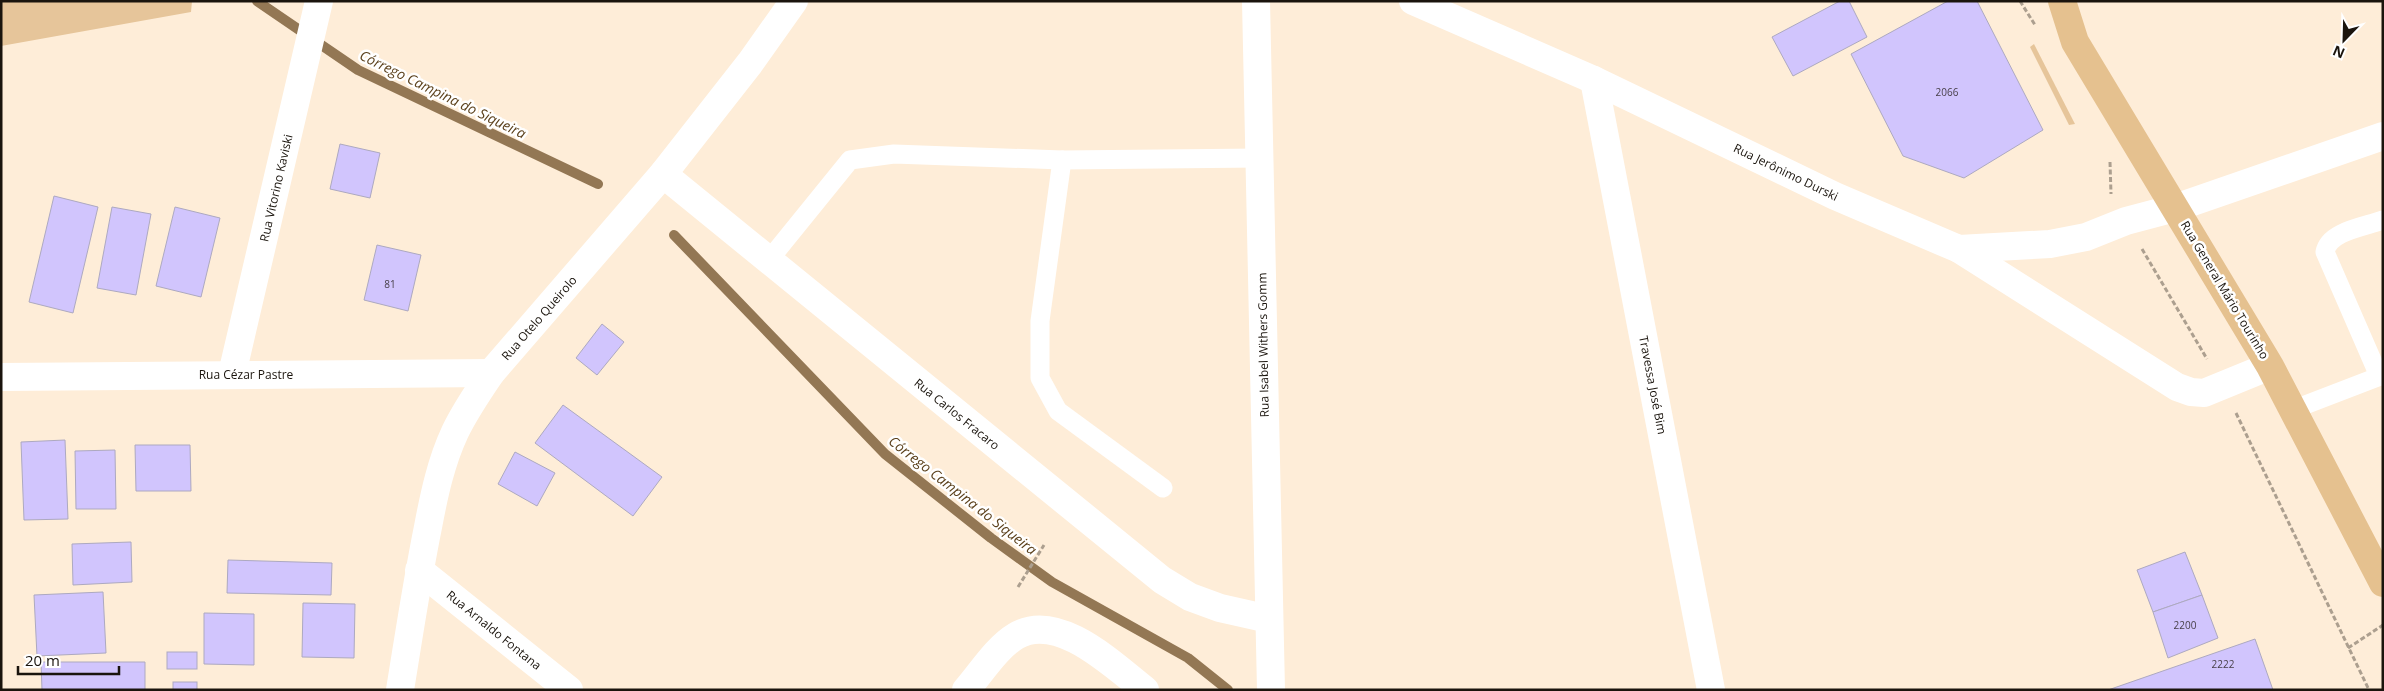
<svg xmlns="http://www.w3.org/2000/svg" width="2384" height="691" viewBox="0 0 2384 691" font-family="'Open Sans',sans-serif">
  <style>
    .green { fill: #e6c59a }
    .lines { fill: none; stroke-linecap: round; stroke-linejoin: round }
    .stream { stroke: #937754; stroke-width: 10 }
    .building { fill: #d1c5fd; stroke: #ada9c0 }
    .path { stroke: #ac9f8f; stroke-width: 3; stroke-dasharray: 5 2.5; stroke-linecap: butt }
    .lane { stroke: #fff; stroke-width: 19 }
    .street { stroke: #fff; stroke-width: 28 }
    .secondary { stroke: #fff; stroke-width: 28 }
    .primary { stroke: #e5c18f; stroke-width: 28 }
    .labels { text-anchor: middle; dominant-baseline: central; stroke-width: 5; stroke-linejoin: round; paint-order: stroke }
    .number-label { font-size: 10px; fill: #484049 }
    .street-label { font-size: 12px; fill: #1a140d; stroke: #fff }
    .water-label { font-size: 14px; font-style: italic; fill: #5b401b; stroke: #fff }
  </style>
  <rect width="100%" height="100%" fill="#feedd8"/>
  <g class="green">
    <path d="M1,1H192L191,12L1,46Z"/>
    <path d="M2034,44L2075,124L2069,125L2030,47Z"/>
  </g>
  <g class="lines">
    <g class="stream">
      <path d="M257,1L358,70L598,184"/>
      <path d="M674,235L885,454L991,538L1052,582L1188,658L1228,690"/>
    </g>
  </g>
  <g class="building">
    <path d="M1840,1H1849L1867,37L1793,76L1772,37Z"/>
    <path d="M1948,1H1977L2043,130L1964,178L1903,156L1851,54Z"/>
    <path d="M340,144L380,153L370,198L330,189Z"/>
    <path d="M54,196L98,207L73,313L29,302Z"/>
    <path d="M112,207L151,214L136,295L97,288Z"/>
    <path d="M175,207L220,218L201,297L156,286Z"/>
    <path d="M377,245L421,255L408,311L364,300Z"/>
    <path d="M602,324L624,342L597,375L576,358Z"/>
    <path d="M563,405L662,477L633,516L535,443Z"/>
    <path d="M65,440L68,519L24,520L21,442Z"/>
    <path d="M135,445H190L191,491H136Z"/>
    <path d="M115,450L116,509H76L75,451Z"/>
    <path d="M515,452L555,473L537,506L498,484Z"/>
    <path d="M131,542L132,582L73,585L72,544Z"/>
    <path d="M2185,552L2202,595L2153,612L2137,570Z"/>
    <path d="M228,560L332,563L331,595L227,593Z"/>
    <path d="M103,592L106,653L37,656L34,595Z"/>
    <path d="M2202,595L2218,638L2168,658L2153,612Z"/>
    <path d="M303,603L355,604L354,658L302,657Z"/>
    <path d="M204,613L254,614V665L204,664Z"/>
    <path d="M2255,639L2273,690H2108Z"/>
    <rect x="167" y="652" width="30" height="17"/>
    <path d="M41,662H145V690H42Z"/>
    <rect x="173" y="682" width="24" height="8"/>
  </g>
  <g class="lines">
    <g class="path">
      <path d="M2020,1L2035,25"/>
      <path d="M2110,162L2111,194"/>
      <path d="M2142,249L2207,359"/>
      <path d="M2236,413L2369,690"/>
      <path d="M1018,587L1044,545"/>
      <path d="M2348,648L2383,625"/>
    </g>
    <g class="lane">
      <path d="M1062,160L1040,321V378L1058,411L1163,488"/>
      <path d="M769,260L850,160L894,154L1062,160L1259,158"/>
      <path d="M2379,376L2325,252C2329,231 2364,227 2383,220"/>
      <path d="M2292,410L2383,375"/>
    </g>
    <g class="street">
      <path d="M1256,1L1271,690"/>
      <path d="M1594,80L1711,690"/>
      <path d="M663,174L1162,580L1190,597L1220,608L1269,619"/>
      <path d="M1959,249L2177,387L2191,392L2204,393L2270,366"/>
      <path d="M232,374L319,1"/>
      <path d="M1,377L491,373"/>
      <path d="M419,570L569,690"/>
      <path d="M400,690C409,635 417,581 428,527C434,495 441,462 455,432C465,411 478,392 491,373L663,174L750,63L794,1"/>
      <path d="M966,690C981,673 996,648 1016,636C1058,611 1113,665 1145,690"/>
    </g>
    <path class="secondary" d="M1413,1L1594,80L1835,196L1959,249L2050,244L2086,237L2126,221L2175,208L2383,136"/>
    <path class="primary" d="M2062,1L2075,42L2270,366L2383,583"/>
  </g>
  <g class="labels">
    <g class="number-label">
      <text x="1947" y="92">2066</text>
      <text x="390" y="284">81</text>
      <text x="2185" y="625">2200</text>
      <text x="2223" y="664">2222</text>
    </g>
    <g class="street-label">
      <text transform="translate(1786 172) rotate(26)">Rua Jerônimo Durski</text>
      <text transform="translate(276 188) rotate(-77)">Rua Vitorino Kaviski</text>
      <text transform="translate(2225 290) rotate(59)">Rua General Mário Tourinho</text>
      <text transform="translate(539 318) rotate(-49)">Rua Otelo Queirolo</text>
      <text transform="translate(1263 345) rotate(-91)">Rua Isabel Withers Gomm</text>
      <text x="246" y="374">Rua Cézar Pastre</text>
      <text transform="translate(1653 385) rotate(79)">Travessa José Bim</text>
      <text transform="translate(957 414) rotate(39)">Rua Carlos Fracaro</text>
      <text transform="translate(494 630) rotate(39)">Rua Arnaldo Fontana</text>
    </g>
    <g class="water-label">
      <text transform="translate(443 94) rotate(26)">Córrego Campina do Siqueira</text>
      <text transform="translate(963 495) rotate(38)">Córrego Campina do Siqueira</text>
    </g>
  </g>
  <rect width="2384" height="691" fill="none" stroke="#1a140d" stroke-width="5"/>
  <g transform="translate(2344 40) rotate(203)" stroke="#ffffff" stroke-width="4" paint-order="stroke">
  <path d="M0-4L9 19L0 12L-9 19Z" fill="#1a140d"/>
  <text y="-8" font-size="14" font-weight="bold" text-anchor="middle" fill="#1a140d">N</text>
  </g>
  <path d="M18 666v8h101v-8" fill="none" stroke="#1a140d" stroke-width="2.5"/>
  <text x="25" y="666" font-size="15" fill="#1a140d" stroke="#ffffff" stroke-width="4" paint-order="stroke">20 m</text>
</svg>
